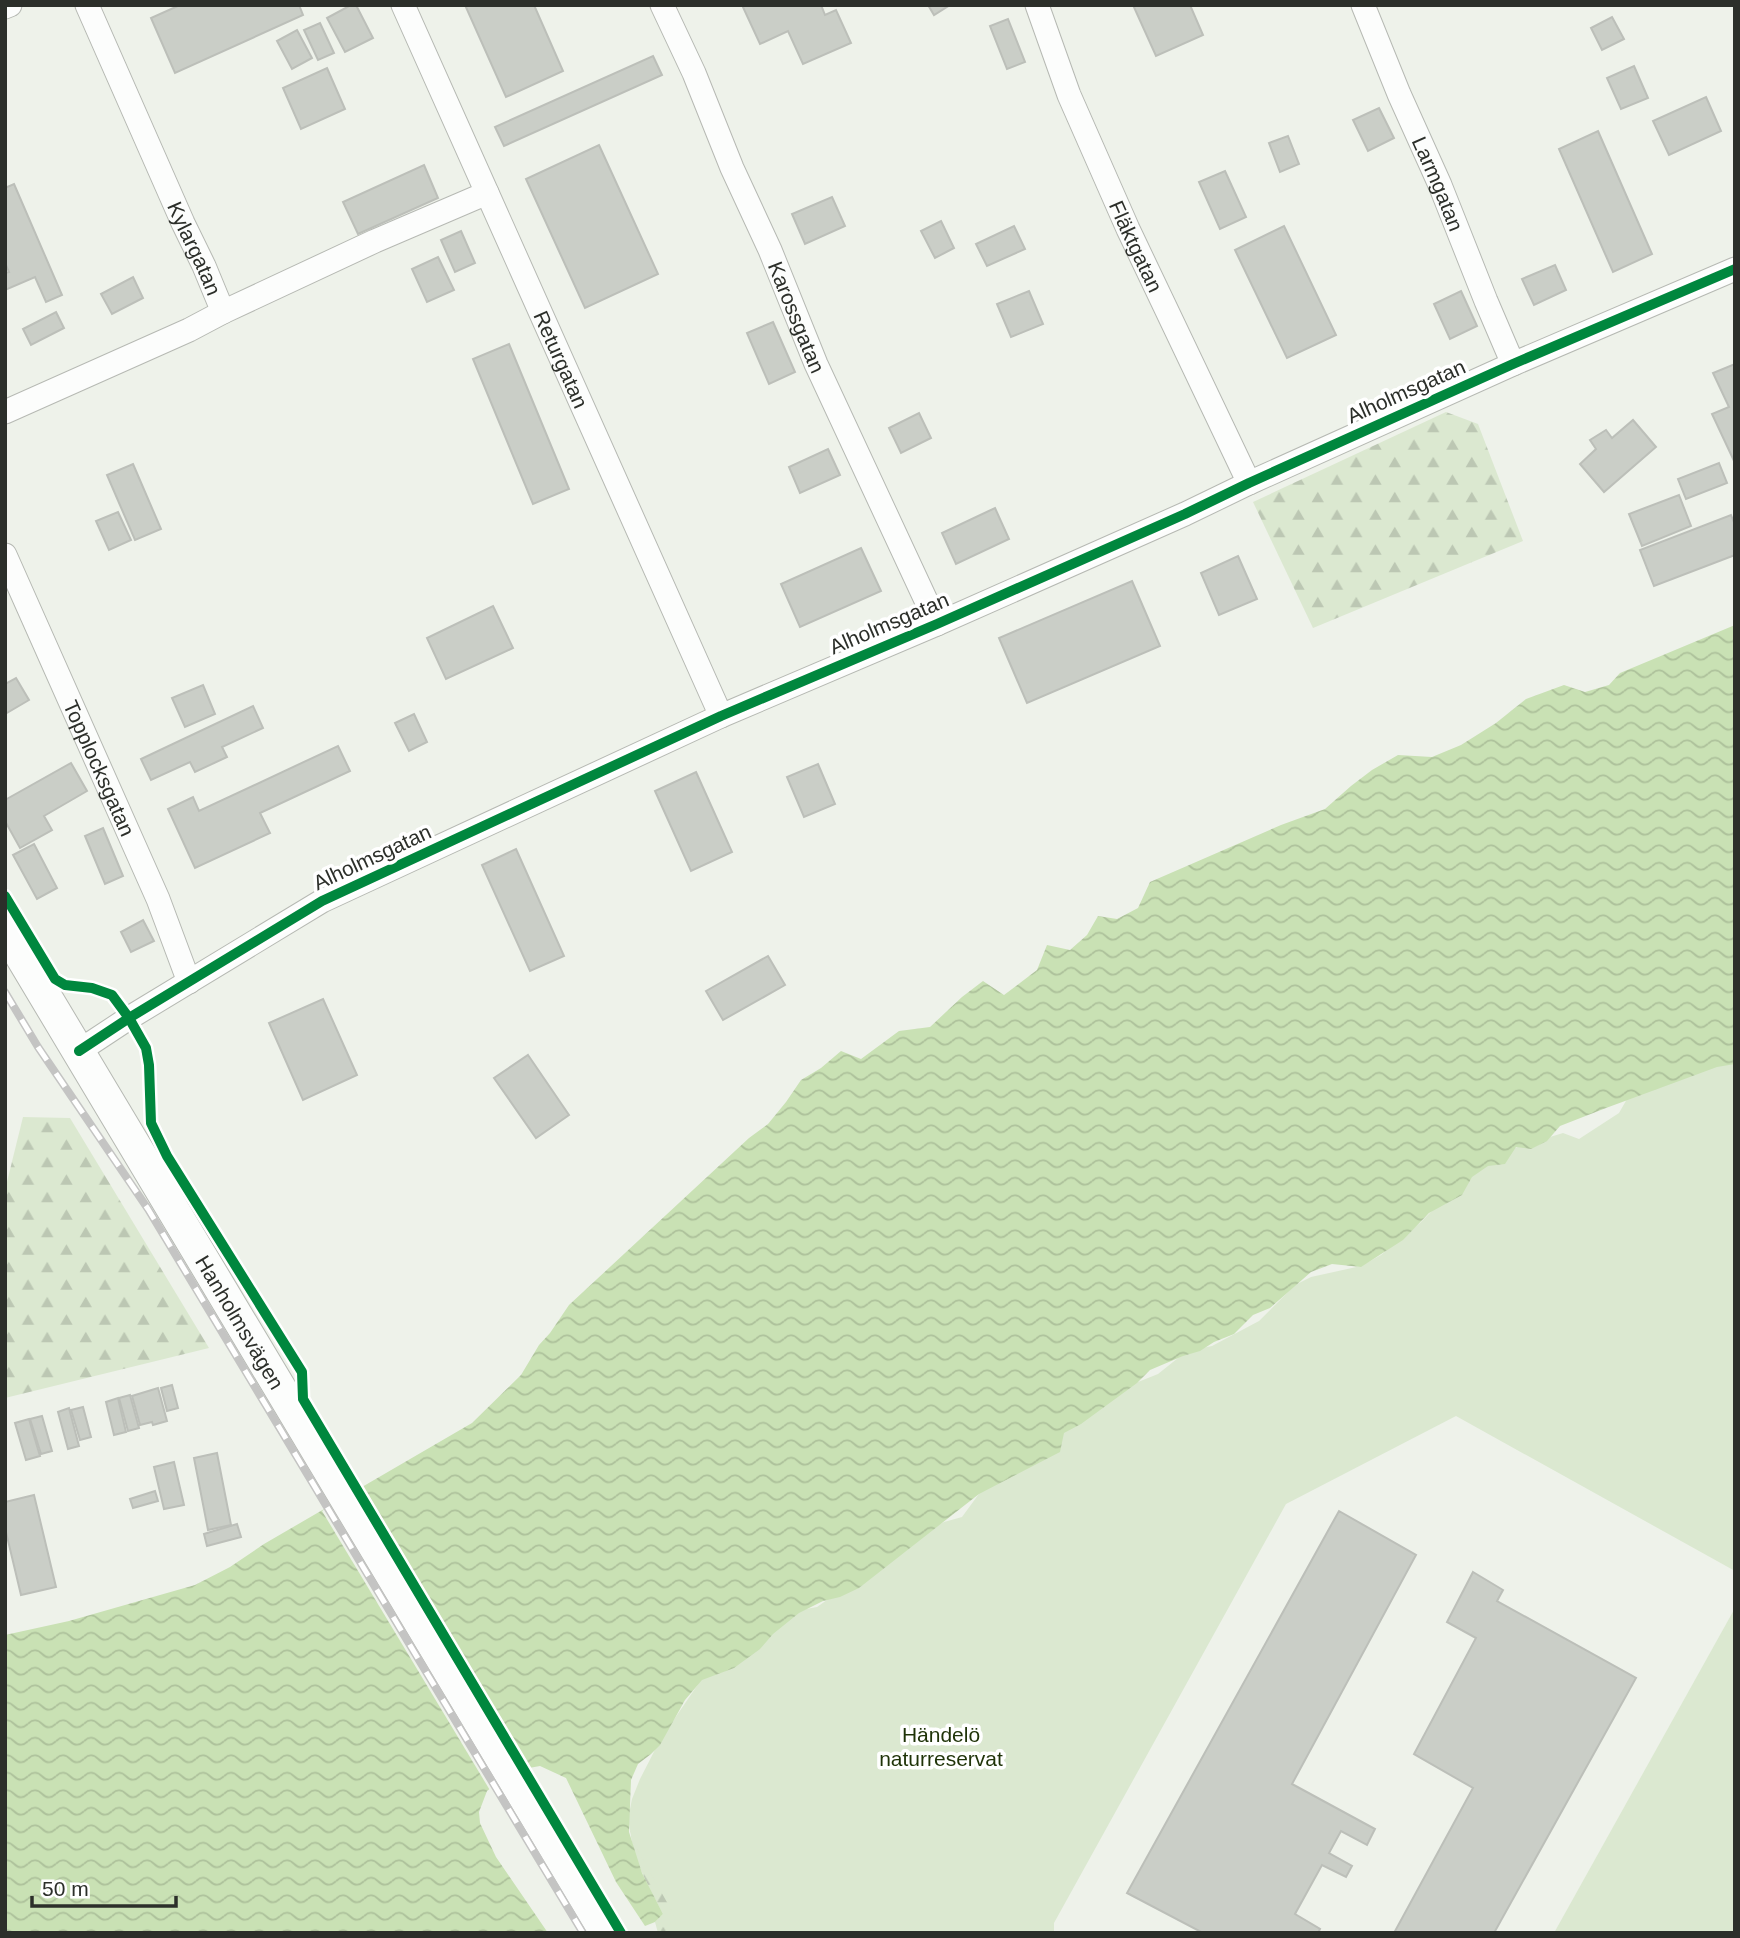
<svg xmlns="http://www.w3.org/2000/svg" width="1740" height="1938" viewBox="0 0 1740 1938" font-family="Arial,sans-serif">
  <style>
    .forest { fill: url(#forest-firs) }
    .park { fill: #dbe8d0 }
    .water { fill: url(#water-waves) }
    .pier { fill: #eef2ea }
    .building { fill: #cacec7; stroke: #bcbfb9; stroke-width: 2 }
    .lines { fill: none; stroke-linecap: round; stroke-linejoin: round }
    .street-casing { stroke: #b6b9b3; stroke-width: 25 }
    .secondary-casing { stroke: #b6b9b3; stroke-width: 34 }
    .street { stroke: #fcfdfc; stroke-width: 23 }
    .secondary { stroke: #fcfdfc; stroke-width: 32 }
    .rail-casing { stroke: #c4c4c3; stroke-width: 8 }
    .rail { stroke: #fff; stroke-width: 5; stroke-dasharray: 16; stroke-linecap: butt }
    .cycleway-casing { stroke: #fff; stroke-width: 15 }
    .cycleway { stroke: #00873e; stroke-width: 10 }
    .labels { text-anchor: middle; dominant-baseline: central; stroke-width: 7; stroke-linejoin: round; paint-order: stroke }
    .street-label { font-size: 21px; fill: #2c2f2a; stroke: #fff }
    .park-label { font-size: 21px; fill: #1f3308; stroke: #fff }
  </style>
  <defs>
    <pattern id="forest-firs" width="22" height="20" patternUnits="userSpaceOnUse" patternTransform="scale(1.75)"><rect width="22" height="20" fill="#dbe8d0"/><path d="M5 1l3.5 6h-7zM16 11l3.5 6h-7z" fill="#bcc7b3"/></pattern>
    <pattern id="water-waves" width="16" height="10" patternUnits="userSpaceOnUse" patternTransform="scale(1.75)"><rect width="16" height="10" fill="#c9e1b4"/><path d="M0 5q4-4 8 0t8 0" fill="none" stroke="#adc19b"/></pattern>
  </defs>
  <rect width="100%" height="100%" fill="#eef2ea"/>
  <g class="forest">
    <path d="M1446,412L1478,424L1523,541L1313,628L1253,502Z"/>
    <path d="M23,1117L70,1118L209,1348L5,1398V1190Z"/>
    <path d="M630,1815L698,1933H658L655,1922L663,1914C646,1881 628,1852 630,1815Z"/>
  </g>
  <g class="park">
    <path d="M1735,1051V1571L1456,1416L1286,1504L1054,1923V1933H678L673,1913L632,1840L628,1819L632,1799L640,1779L660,1740L703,1677L795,1611L817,1607L924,1532L944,1522L962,1517L984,1487L1133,1384L1158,1374L1178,1358L1193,1350L1212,1346L1259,1321L1295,1285L1311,1277L1361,1266L1381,1255L1420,1223L1468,1174L1495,1154L1563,1133L1579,1139L1619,1113L1627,1099Z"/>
    <path d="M1735,1608V1933H1554Z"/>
  </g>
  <path class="water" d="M1735,625V1064L1717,1067L1606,1108L1560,1126L1547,1141L1531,1149L1516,1147L1505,1164L1488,1166L1472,1177L1462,1195L1429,1213L1403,1240L1361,1267L1332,1264L1311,1272L1270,1308L1253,1315L1234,1334L1214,1342L1200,1351L1183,1356L1150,1370L1137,1383L1081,1424L1064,1433L1060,1452L979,1494L859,1588L840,1597L823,1601L799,1613L773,1634L760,1649L734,1668L702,1680L685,1700L660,1745L651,1754L638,1764L631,1780L629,1832L642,1873L663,1914L655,1922L645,1926L616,1882L566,1778L540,1766L529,1768L496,1784L487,1791L479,1812L480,1823L496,1857L548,1933H5V1635L69,1621L195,1585L230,1567L264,1544L472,1423L521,1375L539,1345L550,1333L569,1305L749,1138L768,1124L786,1102L801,1080L821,1068L841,1051L861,1059L899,1031L930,1027L962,997L983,981L1004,995L1037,970L1047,945L1070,950L1087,935L1098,916L1117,919L1138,908L1150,882L1281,825L1325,809L1351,786L1372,770L1398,755L1432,757L1461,745L1496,723L1526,699L1564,685L1585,692L1609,685L1620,673Z"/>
  <path class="pier" d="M361,1487L530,1771L491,1792L322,1511Z"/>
  <g class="building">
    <path d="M180,5H299L303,15L175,73L151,18Z"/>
    <path d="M351,5H356L373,38L345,52L327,18Z"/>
    <path d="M465,5H534L563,71L506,97Z"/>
    <path d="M742,5H821L825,15L836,10L851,43L803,64L788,31L760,44Z"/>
    <path d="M928,5H950L934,15Z"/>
    <path d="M1133,5H1190L1203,35L1156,56Z"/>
    <path d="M1612,17L1624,39L1602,50L1591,28Z"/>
    <path d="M1008,19L1025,62L1007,69L990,26Z"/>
    <path d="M320,23L334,53L318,60L304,30Z"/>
    <path d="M297,30L312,58L292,69L277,41Z"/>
    <path d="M653,56L662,75L504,146L495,127Z"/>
    <path d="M1634,66L1648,98L1621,109L1607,78Z"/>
    <path d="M327,68L345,109L301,129L283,88Z"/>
    <path d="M1706,97L1721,131L1669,155L1653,121Z"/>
    <path d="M1379,108L1394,138L1368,151L1353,120Z"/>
    <path d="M1598,131L1652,254L1613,272L1559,149Z"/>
    <path d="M1288,136L1299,164L1280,172L1269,143Z"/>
    <path d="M599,145L658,274L585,308L526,179Z"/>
    <path d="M424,165L438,198L358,234L343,202Z"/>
    <path d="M1225,171L1246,217L1220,229L1199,182Z"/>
    <path d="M14,184L62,295L46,302L35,277L5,290V273L9,272L5,263V188Z"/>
    <path d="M832,197L845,226L805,244L792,214Z"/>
    <path d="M941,221L954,248L935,258L921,231Z"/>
    <path d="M1014,226L1025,249L987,266L976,244Z"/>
    <path d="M1284,226L1336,335L1287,358L1235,250Z"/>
    <path d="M461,231L475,263L455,272L441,240Z"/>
    <path d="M438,257L454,290L427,302L412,269Z"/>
    <path d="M1555,265L1566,290L1534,305L1522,279Z"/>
    <path d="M133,277L143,298L112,314L101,294Z"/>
    <path d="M1029,291L1043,324L1011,337L997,304Z"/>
    <path d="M1461,291L1477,326L1450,339L1434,304Z"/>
    <path d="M56,312L64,328L31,345L23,329Z"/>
    <path d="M773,322L795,372L769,384L747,333Z"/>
    <path d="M509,344L569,489L533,504L473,359Z"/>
    <path d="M1735,364V463L1712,414L1729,407L1713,373Z"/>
    <path d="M919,413L931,438L901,453L889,428Z"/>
    <path d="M1633,420L1656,447L1604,492L1580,464L1596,449L1590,440L1606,430L1612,438Z"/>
    <path d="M828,449L840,475L800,493L789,467Z"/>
    <path d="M1719,463L1727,483L1686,499L1678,479Z"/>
    <path d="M133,464L161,529L135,540L107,475Z"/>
    <path d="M1679,495L1691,526L1642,546L1629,514Z"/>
    <path d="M995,508L1009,539L956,564L942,533Z"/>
    <path d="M118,512L131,540L109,550L96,521Z"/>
    <path d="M1731,515L1735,525V555L1654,586L1640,550Z"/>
    <path d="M861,548L881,591L800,627L781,584Z"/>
    <path d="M1238,556L1257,599L1219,615L1201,573Z"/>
    <path d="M1132,581L1160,646L1027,703L999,638Z"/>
    <path d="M493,606L513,648L446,679L427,638Z"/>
    <path d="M16,678L29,700L5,714V684Z"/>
    <path d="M203,685L215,714L185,727L172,698Z"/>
    <path d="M253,706L263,728L222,747L227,757L195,772L190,762L151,780L141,759Z"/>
    <path d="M414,714L427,742L409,751L395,723Z"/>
    <path d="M338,746L350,771L260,813L270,833L195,868L168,809L193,797L199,811Z"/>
    <path d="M71,763L87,791L44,816L52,830L20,848L5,821V800Z"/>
    <path d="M818,764L835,804L804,817L787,777Z"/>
    <path d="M696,772L732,852L691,871L655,791Z"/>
    <path d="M103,828L123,876L105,884L85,836Z"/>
    <path d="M34,844L57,888L37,899L13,855Z"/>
    <path d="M516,849L564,956L530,971L482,865Z"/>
    <path d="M143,920L154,941L131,952L121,932Z"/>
    <path d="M768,956L785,985L723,1020L706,991Z"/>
    <path d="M323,999L357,1075L303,1100L269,1023Z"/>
    <path d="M528,1055L569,1115L536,1138L494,1078Z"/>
    <path d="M172,1385L178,1408L167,1411L161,1388Z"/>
    <path d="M158,1388L167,1421L153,1425L152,1422L140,1425L132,1396Z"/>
    <path d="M130,1395L139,1428L128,1431L119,1398Z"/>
    <path d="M118,1398L126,1432L114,1435L106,1402Z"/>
    <path d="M83,1407L91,1437L80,1440L71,1410Z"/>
    <path d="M69,1408L79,1446L68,1449L58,1412Z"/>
    <path d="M42,1416L52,1451L41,1454L30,1419Z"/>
    <path d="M29,1419L40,1456L26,1460L15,1423Z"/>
    <path d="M217,1453L231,1525L208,1530L194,1458Z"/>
    <path d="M174,1462L184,1505L164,1509L154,1467Z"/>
    <path d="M155,1491L158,1501L133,1508L130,1499Z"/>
    <path d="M34,1495L56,1587L21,1595L5,1528V1502Z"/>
    <path d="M1339,1511L1416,1555L1292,1784L1375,1829L1367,1845L1341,1831L1329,1853L1352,1866L1346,1877L1322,1865L1295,1914L1320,1929L1318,1933H1203L1127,1893Z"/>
    <path d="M237,1524L241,1537L207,1546L204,1534Z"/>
    <path d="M1473,1572L1503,1590L1497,1601L1636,1678L1494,1933H1394L1473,1788L1414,1754L1476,1638L1447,1622Z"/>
  </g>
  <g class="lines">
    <defs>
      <g id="street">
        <path id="s1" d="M87,5L183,223L204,266L223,312"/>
        <path id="s2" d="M403,5L721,716"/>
        <path id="s3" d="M662,5L694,73L732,168L770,250L816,364L937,624"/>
        <path id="s4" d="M1037,5L1069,95L1128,229L1249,483"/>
        <path id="s5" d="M1363,5L1399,94L1440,185L1486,301L1513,364"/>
        <path d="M5,7L10,5"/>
        <path d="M5,412L189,330L223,312L375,241L487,193"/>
        <path id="s6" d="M5,555L158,899L189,982"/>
        <path d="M79,1051L129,1018L322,901L721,716L937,624L1185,514L1249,483L1513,364L1735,269"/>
      </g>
      <g id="secondary">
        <path id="s7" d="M5,929L606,1933"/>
      </g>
    </defs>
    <use href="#street" class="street-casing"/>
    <use href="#secondary" class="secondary-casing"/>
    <use href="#street" class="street"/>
    <use href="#secondary" class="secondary"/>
    <defs>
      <path id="rail" d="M5,992L38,1047L148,1209L583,1933"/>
    </defs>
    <use href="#rail" class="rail-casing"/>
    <use href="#rail" class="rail"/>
    <defs>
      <g id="cycleway">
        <path d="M5,896L55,979L65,985L92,988L112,995L129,1018L146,1048L149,1065L151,1123L167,1156L302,1372L303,1399L621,1933"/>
        <path d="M79,1051L129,1018L322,901L721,716L937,624L1185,514L1249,483L1513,364L1735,269"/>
      </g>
    </defs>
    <use href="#cycleway" class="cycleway-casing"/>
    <use href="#cycleway" class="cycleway"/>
  </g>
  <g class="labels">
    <g class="street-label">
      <text stroke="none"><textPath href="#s5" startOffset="194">Larmgatan</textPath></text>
      <text stroke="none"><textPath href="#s4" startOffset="261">Fläktgatan</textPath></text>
      <text stroke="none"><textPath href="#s1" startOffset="266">Kylargatan</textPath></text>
      <text stroke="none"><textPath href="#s3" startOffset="340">Karossgatan</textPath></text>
      <text stroke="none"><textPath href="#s2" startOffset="388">Returgatan</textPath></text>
      <text transform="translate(1406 391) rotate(-24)">Alholmsgatan</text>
      <text transform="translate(889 623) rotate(-23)">Alholmsgatan</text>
      <text stroke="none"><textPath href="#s6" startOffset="233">Topplocksgatan</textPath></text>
      <text transform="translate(372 857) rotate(-25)">Alholmsgatan</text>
      <text stroke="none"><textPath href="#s7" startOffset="458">Hanholmsvägen</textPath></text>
    </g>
    <g class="park-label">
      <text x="941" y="1734">Händelö<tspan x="941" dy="24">naturreservat</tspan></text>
    </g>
  </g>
  <rect width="1740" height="1938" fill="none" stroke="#2c2f2a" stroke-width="14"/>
  <path d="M32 1896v10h144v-10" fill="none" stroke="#2c2f2a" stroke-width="3.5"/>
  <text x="42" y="1896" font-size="21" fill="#2c2f2a" stroke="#ffffff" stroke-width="5" paint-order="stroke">50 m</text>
</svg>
